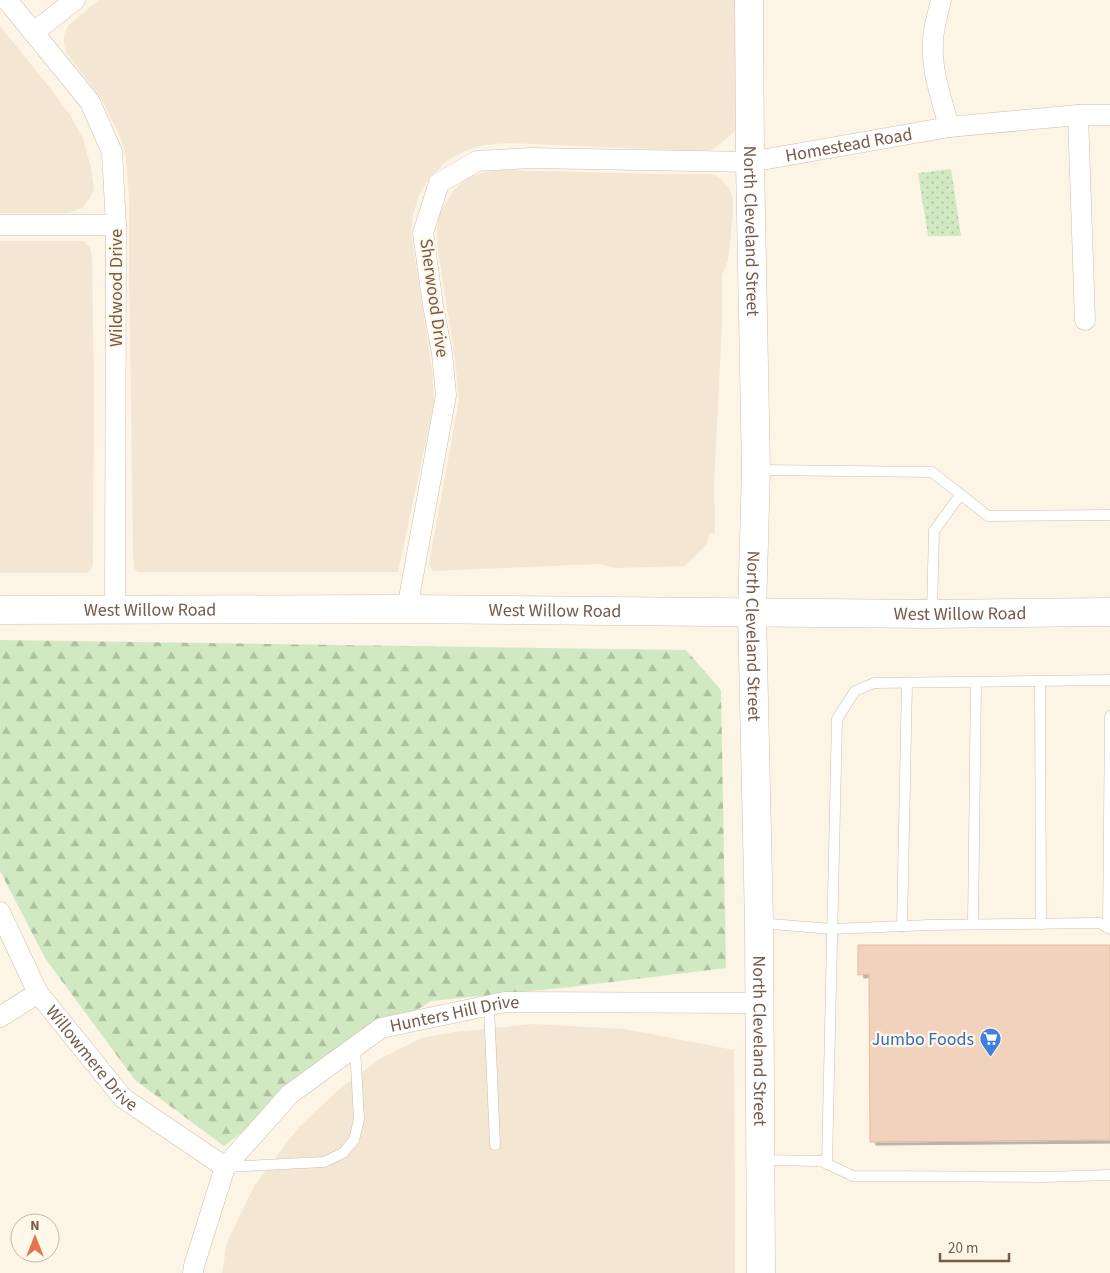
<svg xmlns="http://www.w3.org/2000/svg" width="1110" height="1273" viewBox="0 0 1110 1273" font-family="'Source Sans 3',sans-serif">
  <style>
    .residential { fill: #f3e6d3 }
    .forest { fill: url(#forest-firs) }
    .park { fill: url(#park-dots) }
    .building { fill: #f1d3bd; stroke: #e3bb9d; filter: url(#shadow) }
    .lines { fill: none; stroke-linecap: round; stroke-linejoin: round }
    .lane-casing { stroke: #cfbeae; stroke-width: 11 }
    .street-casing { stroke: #cfbeae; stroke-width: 21 }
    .secondary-casing { stroke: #d2beab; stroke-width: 29 }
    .lane { stroke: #fff; stroke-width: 10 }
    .street { stroke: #fff; stroke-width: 20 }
    .secondary { stroke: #fff; stroke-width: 28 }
    .labels { text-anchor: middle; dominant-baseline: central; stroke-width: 4.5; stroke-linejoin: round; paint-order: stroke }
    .street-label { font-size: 18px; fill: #745b4a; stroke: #fff8ea }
    .shop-label { font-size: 18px; fill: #366cbe; stroke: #fff8ea; text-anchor: end }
  </style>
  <defs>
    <pattern id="forest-firs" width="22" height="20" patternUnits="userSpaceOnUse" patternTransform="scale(1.25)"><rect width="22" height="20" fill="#d1e9c3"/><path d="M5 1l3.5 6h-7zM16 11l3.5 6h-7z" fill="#aec0a0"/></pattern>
    <pattern id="park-dots" width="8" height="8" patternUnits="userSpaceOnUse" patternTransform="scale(1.25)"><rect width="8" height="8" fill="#d1e9c3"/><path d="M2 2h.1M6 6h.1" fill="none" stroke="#aec0a0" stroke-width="1.8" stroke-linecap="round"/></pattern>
    <filter id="shadow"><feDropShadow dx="5.5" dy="3" stdDeviation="0" flood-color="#0004"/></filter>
  </defs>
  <rect width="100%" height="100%" fill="#fcf4e4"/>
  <g class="residential">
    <path d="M99,0H737V126L733,133L714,149L701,151L507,143L484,145L465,151L448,160L430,177L419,195L413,215L411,233L432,368L434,403L398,572H138L134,568L133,553L129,258V198L126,159L122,141L101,98L66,52L64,44V35L68,26Z"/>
    <path d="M0,26L50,88L70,115L83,138L91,168L94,189L91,196L82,208L68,213H0Z"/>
    <path d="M500,170L663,174H709L715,175L722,180L729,188L733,198V213L728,260L722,275V325L714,483L715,533H709L707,544L685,566L616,568L598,564L433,571L429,564L459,400L455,358L438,251L437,227L439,214L452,193L459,185L470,177L485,172Z"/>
    <path d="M0,241H83L90,247L92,258L94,385L93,561L92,568L88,573H0Z"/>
    <path d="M534,1024L624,1029L734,1050L735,1273H222L227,1242L255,1185L298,1128L336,1092L381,1058L422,1038L454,1032Z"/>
  </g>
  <path class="forest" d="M0,640L686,650L721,690L726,968L571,987L431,1001L334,1062L224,1146L135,1080L45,958L0,871Z"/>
  <path class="park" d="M951,169L961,236H928L918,173Z"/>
  <path class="building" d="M858,945H1110V1140L870,1142L869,974L858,975Z"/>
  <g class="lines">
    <defs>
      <g id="lane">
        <path d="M757,470L932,472L988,516L1110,515"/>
        <path d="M932,613L934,531L960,495"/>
        <path d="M1040,681L1041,924"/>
        <path d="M760,923L832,929L929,925L1100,923L1110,929"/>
        <path d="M973,924L976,682"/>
        <path d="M902,926L907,683"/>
        <path d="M1108,928L1110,716"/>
        <path d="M489,1006L495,1145"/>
        <path d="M761,1160L821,1161L853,1176L1045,1177L1110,1175"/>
        <path d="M827,1164L837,719L855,691L874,683L1110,680"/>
        <path d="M226,1167L324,1162L343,1153L354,1140L359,1119L355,1047"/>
      </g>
      <g id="street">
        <path d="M7,0L90,102L112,152L116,225L115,610"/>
        <path d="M941,0C938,14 933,28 933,42C931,71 942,100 949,127"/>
        <path d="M34,32L75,0"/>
        <path d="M1078,115L1085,320"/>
        <path d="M0,225H116"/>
        <path id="s1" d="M407,609L446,395L442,353L433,305L423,233L439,183L477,161L531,158L750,162L949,127L1078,115H1110"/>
        <path id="s2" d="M0,912L38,993L123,1098L225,1167"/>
        <path d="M0,1017L38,993"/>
        <path id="s3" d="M193,1273L194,1266L225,1167L290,1094L381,1028L505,1002L759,1003"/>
      </g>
      <g id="secondary">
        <path id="s4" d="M749,0L750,162L756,470L752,612L759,923L761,1273"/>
        <path id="s5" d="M0,610L407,609L932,614L1110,612"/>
      </g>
    </defs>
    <use href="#lane" class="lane-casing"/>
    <use href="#street" class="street-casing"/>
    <use href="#secondary" class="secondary-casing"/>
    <use href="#lane" class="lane"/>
    <use href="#street" class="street"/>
    <use href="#secondary" class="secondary"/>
  </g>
  <defs>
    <symbol id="supermarket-pin" viewBox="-11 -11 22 30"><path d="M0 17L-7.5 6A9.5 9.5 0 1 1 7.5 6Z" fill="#3f7fe0" stroke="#fff8ea"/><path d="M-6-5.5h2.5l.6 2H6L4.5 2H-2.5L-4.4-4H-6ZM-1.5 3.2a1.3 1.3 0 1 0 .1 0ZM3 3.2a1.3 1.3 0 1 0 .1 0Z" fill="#fff"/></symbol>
  </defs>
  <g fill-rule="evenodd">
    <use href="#supermarket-pin" x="978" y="1026" width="25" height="34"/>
  </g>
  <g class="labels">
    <g class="street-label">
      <text stroke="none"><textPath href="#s1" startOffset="851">Homestead Road</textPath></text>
      <text stroke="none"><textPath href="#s4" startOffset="231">North Cleveland Street</textPath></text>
      <text transform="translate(116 288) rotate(-90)">Wildwood Drive</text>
      <text transform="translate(434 298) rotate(82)">Sherwood Drive</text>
      <text stroke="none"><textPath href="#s5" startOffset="150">West Willow Road</textPath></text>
      <text stroke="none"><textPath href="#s5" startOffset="555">West Willow Road</textPath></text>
      <text stroke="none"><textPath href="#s5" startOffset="960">West Willow Road</textPath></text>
      <text stroke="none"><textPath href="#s4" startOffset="636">North Cleveland Street</textPath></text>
      <text stroke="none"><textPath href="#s3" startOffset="396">Hunters Hill Drive</textPath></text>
      <text stroke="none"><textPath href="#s4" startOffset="1041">North Cleveland Street</textPath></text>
      <text stroke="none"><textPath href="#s2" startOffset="174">Willowmere Drive</textPath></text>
    </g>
    <g class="shop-label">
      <text x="974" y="1039">Jumbo Foods</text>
    </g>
  </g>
  <g transform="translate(35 1238)"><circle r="24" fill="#fff8ea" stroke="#c7b9aa"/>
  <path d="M0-4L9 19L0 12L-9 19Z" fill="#e3744c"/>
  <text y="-8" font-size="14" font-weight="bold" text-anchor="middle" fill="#745b4a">N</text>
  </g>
  <path d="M940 1253v8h69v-8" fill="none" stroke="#745b4a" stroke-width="2.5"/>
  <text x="948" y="1253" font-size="15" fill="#745b4a" stroke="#fff8ea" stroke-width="4" paint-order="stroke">20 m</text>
</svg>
